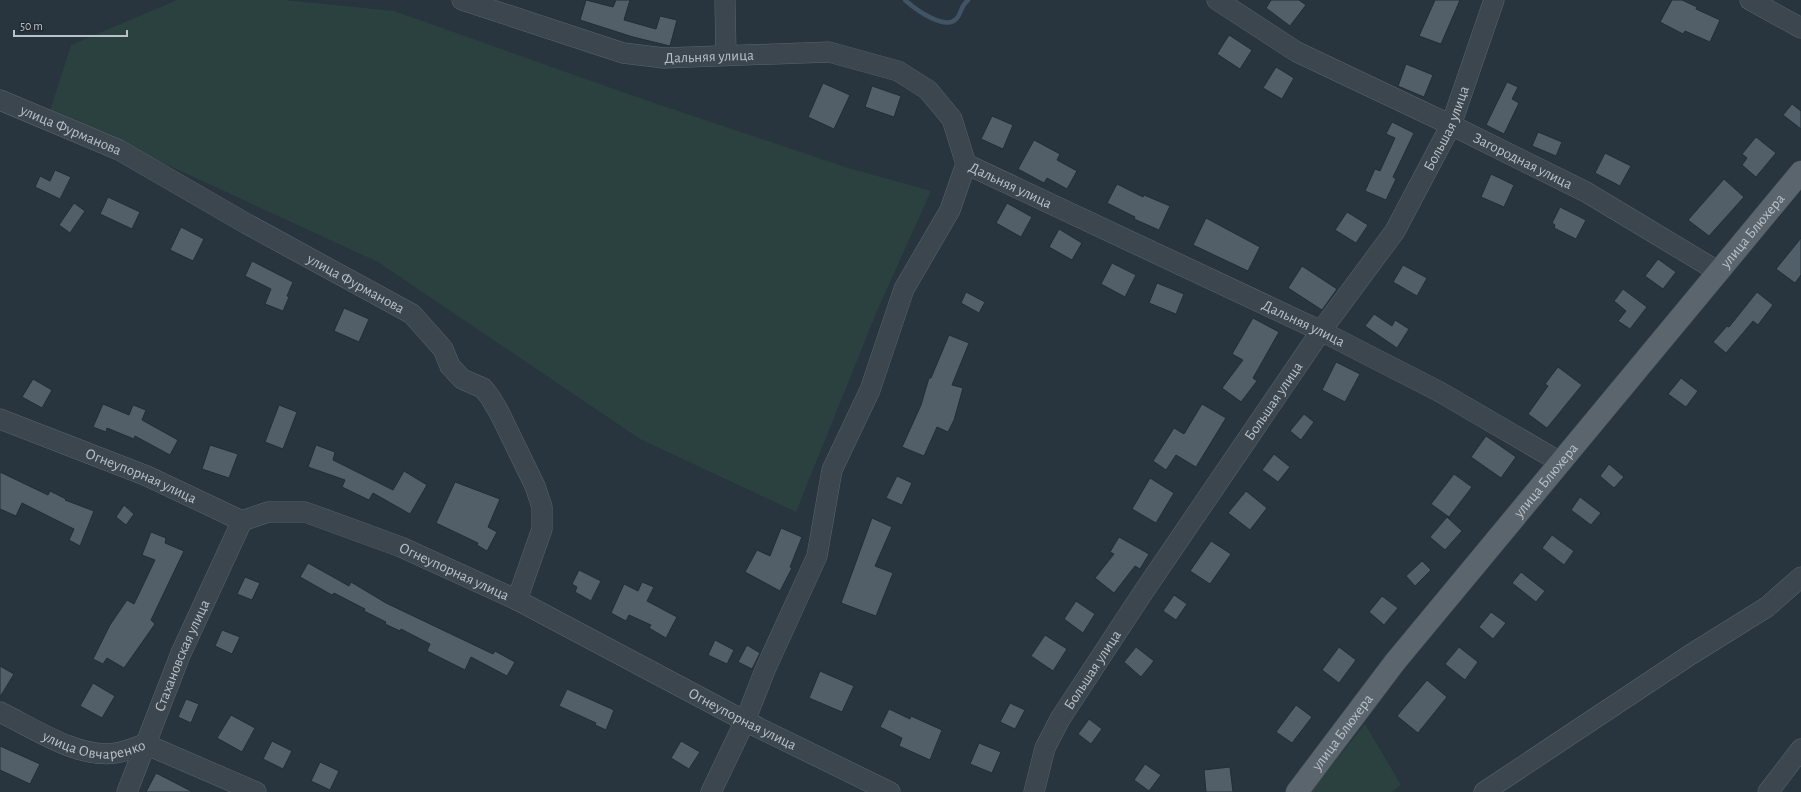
<svg xmlns="http://www.w3.org/2000/svg" width="1801" height="792" viewBox="0 0 1801 792" font-family="'Alegreya Sans',sans-serif">
  <style>
    .green { fill: #2b413f }
    .lines { fill: none; stroke-linecap: round; stroke-linejoin: round }
    .stream { stroke: #405465; stroke-width: 4.5 }
    .building { fill: #525f68; stroke: #232d35 }
    .minor-casing { stroke: #5a646b; stroke-width: 21 }
    .major-casing { stroke: #464f57; stroke-width: 23 }
    .minor { stroke: #3c464e; stroke-width: 20 }
    .major { stroke: #5a656e; stroke-width: 22 }
    .labels { text-anchor: middle; dominant-baseline: central; stroke-width: 3; stroke-linejoin: round; paint-order: stroke }
    .street-label { font-size: 15px; fill: #b9c1c8; stroke: #212b33 }
  </style>
  <rect width="100%" height="100%" fill="#28343e"/>
  <g class="green">
    <path d="M177,0H284L394,11L631,95L845,167L931,191L877,311L796,512L640,439L378,262L50,111L71,45Z"/>
    <path d="M1365,724L1401,785L1392,792H1310Z"/>
  </g>
  <g class="lines">
    <path class="stream" d="M905,0C915,9 946,32 957,18C963,11 959,8 968,0"/>
  </g>
  <g class="building">
    <path d="M586,0L613,7L616,0H630L624,20L656,29L660,16L677,20L670,46L633,37L580,20Z"/>
    <path d="M1271,0H1299L1306,5L1290,26L1266,8Z"/>
    <path d="M1435,0H1460L1441,44L1419,36Z"/>
    <path d="M1672,0H1682L1697,7L1696,9L1720,20L1710,42L1685,31L1683,34L1660,22Z"/>
    <path d="M1229,35L1252,50L1240,69L1217,54Z"/>
    <path d="M1406,64L1433,75L1424,97L1398,86Z"/>
    <path d="M1276,67L1294,78L1282,99L1263,88Z"/>
    <path d="M1507,82L1518,87L1512,99L1519,103L1504,134L1486,125Z"/>
    <path d="M823,83L850,95L834,129L808,117Z"/>
    <path d="M872,86L901,96L894,117L865,107Z"/>
    <path d="M1792,104L1801,111V129L1783,115Z"/>
    <path d="M992,116L1013,125L1003,149L981,139Z"/>
    <path d="M1392,122L1414,133L1393,177L1396,179L1386,200L1365,191L1375,169L1380,171L1395,138L1386,134Z"/>
    <path d="M1538,132L1562,142L1556,156L1532,146Z"/>
    <path d="M1756,137L1776,153L1756,177L1742,165L1747,158L1742,154Z"/>
    <path d="M1034,140L1060,154L1057,160L1077,171L1067,189L1047,178L1044,183L1018,169Z"/>
    <path d="M1605,153L1631,166L1620,186L1595,173Z"/>
    <path d="M55,170L71,177L60,199L35,187L40,176L50,181Z"/>
    <path d="M1491,174L1514,185L1504,207L1481,197Z"/>
    <path d="M1724,179L1744,197L1709,236L1688,220Z"/>
    <path d="M1117,184L1143,197L1144,195L1170,206L1159,230L1134,219L1135,217L1107,203Z"/>
    <path d="M108,197L140,212L132,229L100,214Z"/>
    <path d="M74,203L85,211L70,233L59,225Z"/>
    <path d="M1007,203L1032,217L1021,237L996,223Z"/>
    <path d="M1560,207L1586,220L1576,239L1554,228L1555,225L1552,223Z"/>
    <path d="M1347,212L1368,225L1356,243L1335,230Z"/>
    <path d="M1206,218L1260,247L1248,271L1193,245Z"/>
    <path d="M181,227L204,239L193,261L170,250Z"/>
    <path d="M1059,229L1082,243L1072,260L1049,247Z"/>
    <path d="M1801,238V275L1795,283L1776,269Z"/>
    <path d="M1658,259L1676,272L1663,289L1645,276Z"/>
    <path d="M252,261L293,282L287,296L289,297L283,311L265,304L271,289L245,276Z"/>
    <path d="M1112,263L1136,275L1125,297L1101,284Z"/>
    <path d="M1403,265L1427,278L1417,296L1393,282Z"/>
    <path d="M1302,266L1337,289L1322,310L1288,288Z"/>
    <path d="M1157,283L1184,294L1176,314L1149,303Z"/>
    <path d="M1623,289L1647,307L1630,329L1618,321L1626,311L1614,301Z"/>
    <path d="M966,292L985,302L979,313L961,303Z"/>
    <path d="M1757,292L1773,305L1758,325L1753,321L1726,353L1713,342L1727,326L1729,327Z"/>
    <path d="M344,308L369,319L359,342L334,331Z"/>
    <path d="M1374,314L1392,326L1395,320L1409,329L1397,348L1365,326Z"/>
    <path d="M1253,318L1279,332L1253,378L1257,381L1241,402L1222,388L1243,360L1232,354Z"/>
    <path d="M949,335L969,343L952,385L963,388L954,420L948,432L937,427L924,456L902,447L921,405L929,378H931Z"/>
    <path d="M1336,362L1360,374L1345,402L1322,390Z"/>
    <path d="M1558,367L1582,385L1547,428L1528,414L1548,386L1545,384Z"/>
    <path d="M1681,378L1698,391L1686,407L1668,394Z"/>
    <path d="M33,379L52,390L42,408L22,397Z"/>
    <path d="M103,404L129,415L133,405L146,410L142,420L178,440L170,455L135,436L134,439L107,428L106,432L93,427Z"/>
    <path d="M1202,404L1226,418L1196,467L1176,455L1166,470L1153,461L1174,428L1184,434Z"/>
    <path d="M279,405L297,412L283,449L265,442Z"/>
    <path d="M1304,414L1314,422L1301,440L1290,431Z"/>
    <path d="M1486,436L1516,457L1501,478L1471,457Z"/>
    <path d="M210,445L238,454L229,478L202,469Z"/>
    <path d="M316,445L335,452L333,460L393,490L404,471L427,485L410,514L373,493L369,500L342,487L345,480L308,467Z"/>
    <path d="M1274,454L1290,467L1278,482L1262,470Z"/>
    <path d="M1609,464L1624,477L1614,488L1600,476Z"/>
    <path d="M0,472L48,495L50,491L66,499L65,500L94,511L80,546L69,540L74,529L22,503L16,516L0,509Z"/>
    <path d="M1454,474L1472,487L1449,517L1431,504Z"/>
    <path d="M897,476L912,483L902,505L886,498Z"/>
    <path d="M1150,478L1174,493L1156,523L1132,509Z"/>
    <path d="M455,482L500,499L488,527L497,532L487,551L477,545L478,543L436,523Z"/>
    <path d="M1246,491L1267,508L1250,530L1228,513Z"/>
    <path d="M1580,497L1601,513L1591,525L1571,510Z"/>
    <path d="M124,505L134,514L126,525L116,517Z"/>
    <path d="M1447,517L1462,531L1445,550L1430,537Z"/>
    <path d="M872,518L892,527L875,566L893,573L876,616L841,603Z"/>
    <path d="M781,528L802,537L790,567L792,568L780,591L745,572L757,550L770,556Z"/>
    <path d="M151,532L166,538L165,543L184,551L151,620L155,624L124,668L107,658L103,664L93,659L110,625L127,600L134,604L155,560L142,555Z"/>
    <path d="M1552,535L1574,551L1564,565L1542,548Z"/>
    <path d="M1119,537L1149,554L1140,569L1135,566L1114,593L1095,578L1114,554L1110,552Z"/>
    <path d="M1211,541L1231,554L1210,584L1190,571Z"/>
    <path d="M1422,561L1431,570L1415,586L1406,576Z"/>
    <path d="M308,563L349,586L351,582L386,603L493,654L495,651L515,662L507,676L471,657L465,670L427,651L430,644L401,629L400,631L385,624L386,622L364,611L365,609L334,593L332,595L300,577Z"/>
    <path d="M579,570L601,581L591,601L575,592L577,587L572,584Z"/>
    <path d="M1521,572L1545,591L1536,602L1512,583Z"/>
    <path d="M245,577L260,583L252,600L237,594Z"/>
    <path d="M642,582L654,587L647,601L677,617L666,638L649,628L651,625L629,615L626,621L611,613L624,584L638,591Z"/>
    <path d="M1174,595L1187,604L1176,620L1163,611Z"/>
    <path d="M1382,596L1398,608L1384,625L1369,612Z"/>
    <path d="M1076,601L1095,614L1083,633L1064,619Z"/>
    <path d="M1491,612L1506,623L1493,639L1479,627Z"/>
    <path d="M222,630L240,637L232,654L215,646Z"/>
    <path d="M1045,635L1067,649L1053,671L1031,656Z"/>
    <path d="M715,640L734,650L727,664L708,655Z"/>
    <path d="M747,645L760,653L752,669L738,662Z"/>
    <path d="M1136,647L1154,661L1141,677L1124,662Z"/>
    <path d="M1339,647L1356,660L1339,683L1322,670Z"/>
    <path d="M1459,647L1478,662L1465,680L1445,664Z"/>
    <path d="M0,666L14,674L0,697Z"/>
    <path d="M820,671L854,686L842,712L809,698Z"/>
    <path d="M1427,680L1447,697L1418,733L1397,716Z"/>
    <path d="M93,683L115,696L102,718L80,706Z"/>
    <path d="M567,689L614,710L606,730L595,725L596,723L559,706Z"/>
    <path d="M186,699L199,704L191,723L178,717Z"/>
    <path d="M1010,703L1025,710L1015,729L1000,722Z"/>
    <path d="M1296,705L1312,717L1292,743L1276,732Z"/>
    <path d="M889,709L910,719L911,716L942,730L930,760L899,746L902,738L880,727Z"/>
    <path d="M231,715L255,728L242,752L217,738Z"/>
    <path d="M1089,719L1102,729L1091,744L1078,734Z"/>
    <path d="M272,741L292,751L283,769L263,759Z"/>
    <path d="M681,741L700,752L689,769L671,758Z"/>
    <path d="M979,743L1001,752L992,773L970,764Z"/>
    <path d="M0,746L40,764L30,784L0,770Z"/>
    <path d="M320,762L339,771L330,790L311,781Z"/>
    <path d="M1145,764L1161,775L1149,791L1134,780Z"/>
    <path d="M1230,767L1233,792H1206L1204,770Z"/>
    <path d="M156,773L193,792H146Z"/>
  </g>
  <g class="lines">
    <defs>
      <g id="minor">
        <path id="s1" d="M462,0L623,53L664,58L829,52L898,71L928,90L952,119L966,164L1321,331L1440,392L1560,462"/>
        <path d="M725,0L726,55"/>
        <path id="s2" d="M1217,0L1297,52L1451,125L1586,192L1719,272"/>
        <path d="M1750,0L1801,28"/>
        <path id="s3" d="M0,100L119,150L247,224L412,314L443,349L450,366L462,379L483,388L490,397L499,412L535,486L542,507V529L517,600"/>
        <path id="s4" d="M0,419L147,476L242,521L268,512H305L401,547L517,600L745,721L890,792"/>
        <path id="s5" d="M0,712C33,728 79,759 115,753C125,752 136,747 145,744L256,792"/>
        <path id="s6" d="M127,792L181,653L242,521"/>
        <path d="M711,792L745,721L765,670L817,556L832,470L870,390L904,289L950,210L966,164"/>
        <path id="s7" d="M1034,792L1045,748L1060,719L1142,594L1321,331L1395,231L1451,125L1494,0"/>
        <path d="M1484,792L1690,655L1767,607L1801,577"/>
        <path d="M1768,792L1801,749"/>
      </g>
      <g id="major">
        <path id="s8" d="M1297,792L1395,662L1801,172"/>
      </g>
    </defs>
    <use href="#minor" class="minor-casing"/>
    <use href="#major" class="major-casing"/>
    <use href="#minor" class="minor"/>
    <use href="#major" class="major"/>
  </g>
  <g class="labels">
    <g class="street-label">
      <text stroke="none"><textPath href="#s1" startOffset="256">Дальняя улица</textPath></text>
      <text stroke="none"><textPath href="#s7" startOffset="785">Большая улица</textPath></text>
      <text stroke="none"><textPath href="#s3" startOffset="77">улица Фурманова</textPath></text>
      <text stroke="none"><textPath href="#s2" startOffset="346">Загородная улица</textPath></text>
      <text stroke="none"><textPath href="#s1" startOffset="617">Дальняя улица</textPath></text>
      <text stroke="none"><textPath href="#s8" startOffset="723">улица Блюхера</textPath></text>
      <text stroke="none"><textPath href="#s3" startOffset="401">улица Фурманова</textPath></text>
      <text stroke="none"><textPath href="#s1" startOffset="941">Дальняя улица</textPath></text>
      <text stroke="none"><textPath href="#s7" startOffset="461">Большая улица</textPath></text>
      <text stroke="none"><textPath href="#s4" startOffset="152">Огнеупорная улица</textPath></text>
      <text stroke="none"><textPath href="#s8" startOffset="399">улица Блюхера</textPath></text>
      <text stroke="none"><textPath href="#s4" startOffset="488">Огнеупорная улица</textPath></text>
      <text stroke="none"><textPath href="#s6" startOffset="147">Стахановская улица</textPath></text>
      <text stroke="none"><textPath href="#s7" startOffset="137">Большая улица</textPath></text>
      <text stroke="none"><textPath href="#s4" startOffset="812">Огнеупорная улица</textPath></text>
      <text stroke="none"><textPath href="#s8" startOffset="75">улица Блюхера</textPath></text>
      <text stroke="none"><textPath href="#s5" startOffset="102">улица Овчаренко</textPath></text>
    </g>
  </g>
  <path d="M14 30v6h113v-6" fill="none" stroke="#b9c1c8" stroke-width="2"/>
  <text x="20" y="30" font-size="12" fill="#b9c1c8" stroke="#212b33" stroke-width="3" paint-order="stroke">50 m</text>
</svg>
